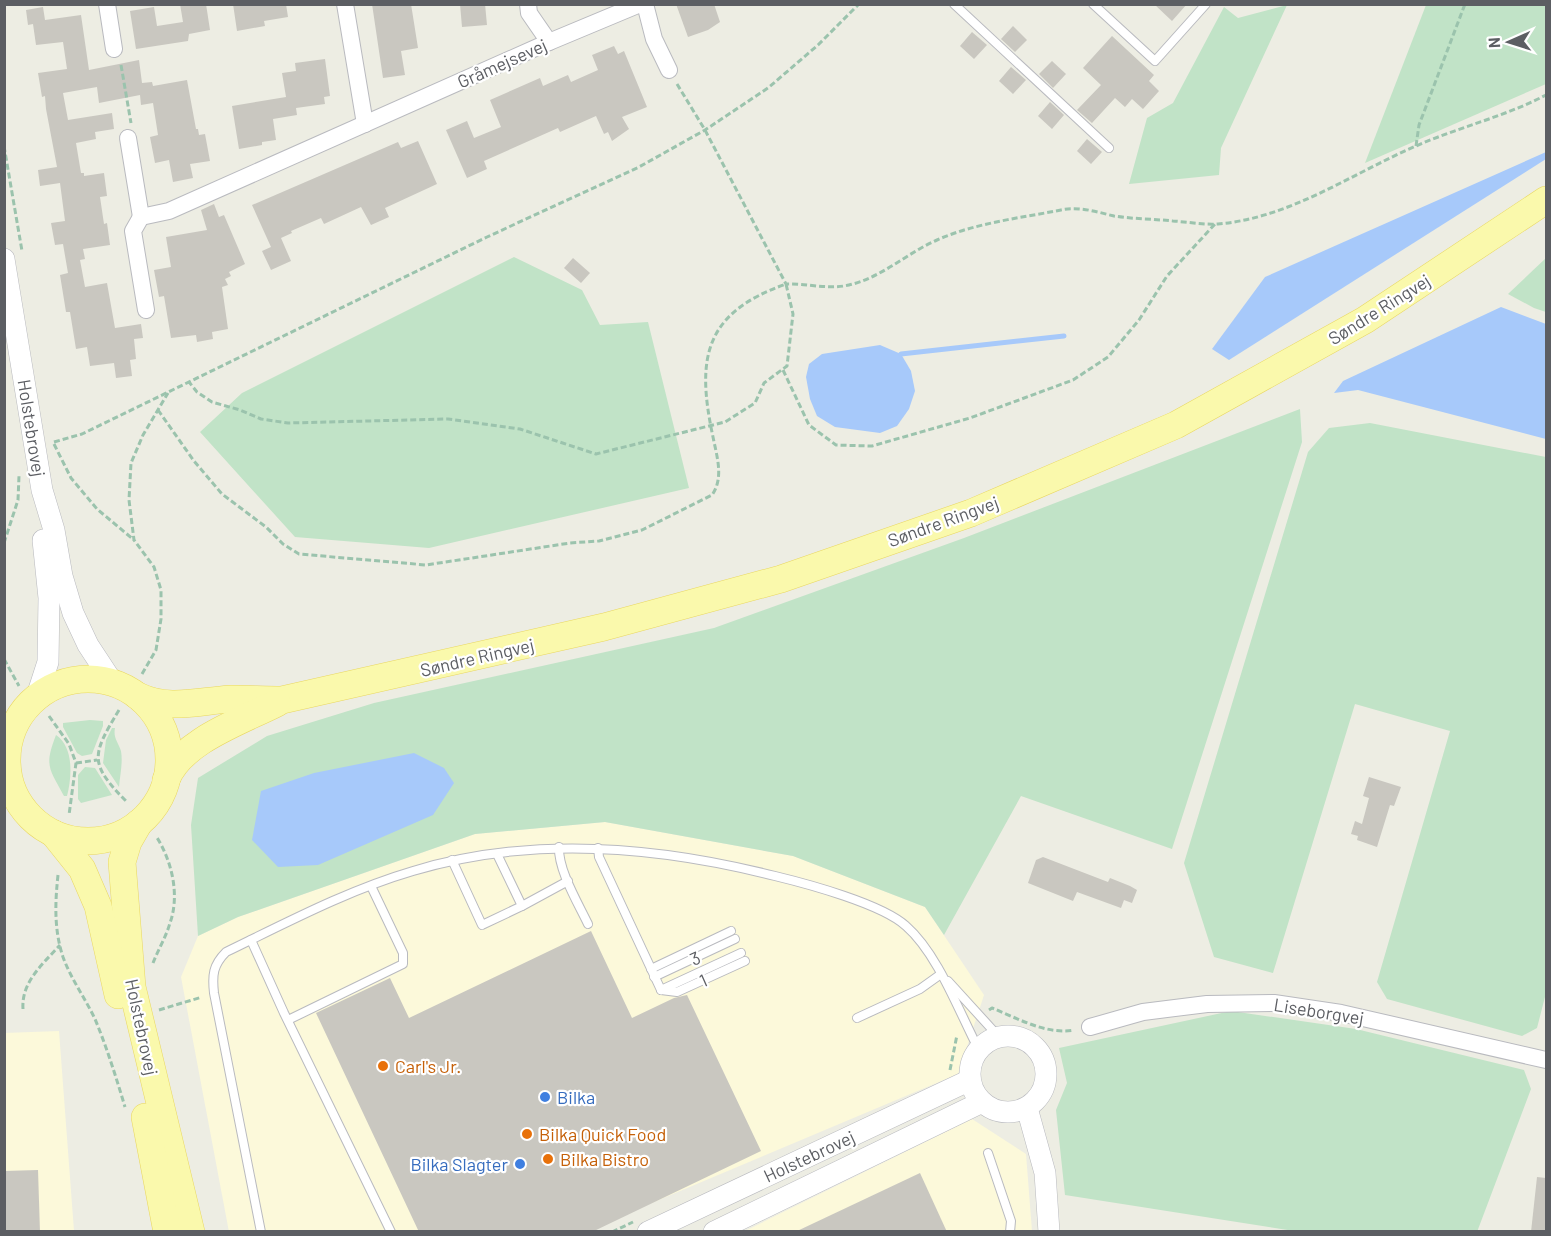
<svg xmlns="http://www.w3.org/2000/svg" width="1551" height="1236" viewBox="0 0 1551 1236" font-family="Barlow,sans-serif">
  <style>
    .commercial { fill: #fcf9da }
    .green { fill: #c1e3c7 }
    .water { fill: #a7c9fa }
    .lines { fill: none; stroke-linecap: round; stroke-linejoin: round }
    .stream { stroke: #a7c9fa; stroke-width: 5 }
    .building { fill: #c9c7c0 }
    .service-casing { stroke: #b9babf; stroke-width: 10 }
    .minor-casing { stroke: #b9babf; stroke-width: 18 }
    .tertiary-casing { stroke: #b9babf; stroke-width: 22 }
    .primary-casing { stroke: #e9d761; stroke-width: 28 }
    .path { stroke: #9bc3ad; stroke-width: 3; stroke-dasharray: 6 3; stroke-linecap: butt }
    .service { stroke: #fff; stroke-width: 8 }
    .minor { stroke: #fff; stroke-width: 16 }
    .tertiary { stroke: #fff; stroke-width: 21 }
    .primary { stroke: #faf9ac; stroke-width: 27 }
    .food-dot { fill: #e8710a; stroke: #fff; stroke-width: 2 }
    .shop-dot { fill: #3f7fe0; stroke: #fff; stroke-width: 2 }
    .labels { text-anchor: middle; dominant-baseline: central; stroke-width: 4.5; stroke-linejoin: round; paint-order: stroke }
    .street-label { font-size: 18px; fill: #5c5e63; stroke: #fff }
    .food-label { font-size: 18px; fill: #c56008; stroke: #fff; text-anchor: start }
    .shop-label { font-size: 18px; fill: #366cbe; stroke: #fff; text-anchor: start }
  </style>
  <rect width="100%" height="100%" fill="#edede3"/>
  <g class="commercial">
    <path d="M605,822L793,856L925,907L984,995L958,1074L585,1231L229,1232L181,977L198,936L238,917L475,834Z"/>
    <path d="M59,1031L74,1231H5L4,1033Z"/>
    <path d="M972,1119L1026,1154L1032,1231L743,1232Z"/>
  </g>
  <g class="green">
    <path d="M1287,5L1221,148L1219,175L1129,184L1147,118L1173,103L1224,7L1238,18Z"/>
    <path d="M1426,5H1546V84L1365,163Z"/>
    <path d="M514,257L582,290L600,325L648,322L689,488L429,548L295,537L200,432L242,393Z"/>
    <path d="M1546,258V312L1534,308L1508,294Z"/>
    <path d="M1300,409L1302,442L1172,849L1021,796L944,935L925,907L793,856L605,822L475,834L238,917L198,936L191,825L198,778L267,736L374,703L714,628L964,538Z"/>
    <path d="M1370,423L1546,457V993L1537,1028L1522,1036L1387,999L1377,982L1450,731L1355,704L1273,973L1214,957L1184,863L1308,452L1329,428Z"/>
    <path d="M90,720L103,721V726L92,754L82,756L77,753L63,727V723Z"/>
    <path d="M112,728H115C113,738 118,742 121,751C123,763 120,775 119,787L103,763L106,740Z"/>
    <path d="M56,735C74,747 72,777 67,796H64C49,768 44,766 56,735Z"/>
    <path d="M85,767L95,768L112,795L81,803L78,799V775Z"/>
    <path d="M1231,1011L1356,1029L1524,1070L1531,1089L1477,1232L1294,1231L1065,1195L1056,1110L1067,1083L1059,1048Z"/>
  </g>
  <g class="water">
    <path d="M1546,152V159L1229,360L1212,349L1265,277Z"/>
    <path d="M1501,307L1546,324V439L1358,390L1334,393L1343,381Z"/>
    <path d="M880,345L901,354L911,371L915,391L909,409L897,426L880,433L835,427L817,416L810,399L806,377L809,364L822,354Z"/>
    <path d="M414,753L444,768L454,783L433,815L318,865L278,867L252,840L261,791L314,773Z"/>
  </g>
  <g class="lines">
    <path class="stream" d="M901,354L1064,336"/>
  </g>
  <g class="building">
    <path d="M180,4H206L210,30L189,34L188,41L136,49L130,11L154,7L157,26L183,22Z"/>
    <path d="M233,4H286L288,17L264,21L265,26L237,31Z"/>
    <path d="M372,4H411L418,48L401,51L405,75L383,78Z"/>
    <path d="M460,4H485L487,25L462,27Z"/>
    <path d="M676,4H714L720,22L708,30L688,37Z"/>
    <path d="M1154,4H1187L1172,21Z"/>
    <path d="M43,7L45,20L81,15L89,70L139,60L142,83L152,82L153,86L187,80L196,129H198L199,135L205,134L210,161L190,164L193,178L173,182L169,160L155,163L150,137L158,135L153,103L141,105L140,95L99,103L97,87L63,93L68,120L112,113L114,129L95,132L96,139L76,143L81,173H84V176L104,173L107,196L100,197L104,224L107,223L110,245L83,249L85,259L80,260L85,287L107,283L115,328L141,324L143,338L134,339L136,359L130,360L132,376L116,378L114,363L90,366L87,347L76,349L70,312H66L60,275L68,273L63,244L55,245L51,223L65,221L60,183L40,186L38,170L57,167L46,109L45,96L42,97L38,73L67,69L63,42L36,45L33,24L28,25L26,10Z"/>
    <path d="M1013,26L1027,40L1015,52L1001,39Z"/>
    <path d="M972,32L987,45L974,59L960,46Z"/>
    <path d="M1112,36L1154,75L1149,81L1159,91L1143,109L1132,99L1125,107L1115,98L1092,123L1077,110L1101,85L1083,68Z"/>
    <path d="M614,46L618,54L624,51L647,107L622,117L629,129L612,141L608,132L604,134L596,116L560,132L558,128L484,161L487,169L467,178L446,130L467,121L474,138L501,127L490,100L540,78L543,86L568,75L571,82L598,70L592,55Z"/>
    <path d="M325,59L330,96L324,97L325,104L296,108L297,115L273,119L276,140L262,142V145L239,149L232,106L286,97L282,73L296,71L295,63Z"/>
    <path d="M1052,61L1066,74L1053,88L1039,74Z"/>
    <path d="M1011,67L1026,80L1013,94L999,81Z"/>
    <path d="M1050,102L1064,115L1052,129L1038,116Z"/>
    <path d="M1087,139L1102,152L1091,164L1077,151Z"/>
    <path d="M418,141L437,184L385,208L389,217L371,225L361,207L324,224L321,218L291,231L292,233L281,238L291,261L271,270L262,251L271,247L252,205L398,142L401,148Z"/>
    <path d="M214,204L219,217L224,215L245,264L229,272L231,276L225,279L228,285L222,287L228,329L212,332L213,339L197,342L196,335L171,338L164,296L159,297L154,270L171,267L166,237L207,230L201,210Z"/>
    <path d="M573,258L590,273L581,283L564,268Z"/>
    <path d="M1369,777L1401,787L1394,806L1390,805L1377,847L1357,840L1358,836L1351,834L1355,821L1362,824L1369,798L1363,796Z"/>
    <path d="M1043,857L1108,882L1110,878L1130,886L1137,890L1132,903L1124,900L1121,908L1077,892L1073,901L1028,883L1036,860Z"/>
    <path d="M591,931L632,1018L674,998L687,995L761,1151L592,1232H419L316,1013L390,978L409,1018Z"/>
    <path d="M38,1170L40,1232H4V1171Z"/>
    <path d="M920,1173L947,1232H795Z"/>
    <path d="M1537,1177L1546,1178V1232H1531Z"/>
  </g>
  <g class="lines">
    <defs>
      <g id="service">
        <path d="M954,4L1109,148"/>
        <path d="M1093,4L1155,61L1206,4"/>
        <path d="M559,847C558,870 578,903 588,924"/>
        <path d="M598,848L599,857L661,990"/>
        <path d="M452,860L482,925L522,906L497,854"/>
        <path d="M522,906L568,881"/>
        <path d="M251,940L284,1013L391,1232"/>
        <path d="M651,969L731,931"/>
        <path d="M654,977L735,939"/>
        <path d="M948,981L999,1037"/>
        <path d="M661,990L677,992L745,961"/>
        <path d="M661,990L741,953"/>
        <path d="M857,1018L920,989L941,974"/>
        <path d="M288,1020L403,964V953L371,886"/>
        <path d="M988,1153L1011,1221L1010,1232"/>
        <path d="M261,1232L214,993C212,975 213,965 226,952C286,923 348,890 413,871C531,835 657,846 775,876C808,884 882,904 906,926C938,954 959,1012 979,1050"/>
      </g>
      <g id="minor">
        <path d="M107,4L114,49"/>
        <path d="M345,4L365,124"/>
        <path d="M528,4L529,13L549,42"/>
        <path d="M645,4L654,39L669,70"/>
        <path d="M128,138L141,217"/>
        <path d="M146,310L133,231L141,217L169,211L549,42L640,4"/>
        <path d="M1090,1027L1143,1012L1207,1004L1274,1003L1341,1013L1546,1060"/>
      </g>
      <g id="tertiary">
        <path d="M4,259L42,490L54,530L62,576L73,613L88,645L113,683"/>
        <path d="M37,696L48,662L49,598L43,540"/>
        <circle cx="1008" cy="1074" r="38"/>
        <path d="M1027,1108L1045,1173L1049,1232"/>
        <path d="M648,1232L970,1080"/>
        <path d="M714,1232L982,1102"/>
      </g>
      <g id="primary">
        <circle cx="88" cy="760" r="81"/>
        <path d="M138,696C169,711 198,701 231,699C248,699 265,700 282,700L604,627L781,579L971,513L1176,425L1365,320L1546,200"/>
        <path d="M166,780C181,741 242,721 277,703"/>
        <path d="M139,823L128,842L122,862L132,987L191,1232"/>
        <path d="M54,834L82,869L98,906L118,995"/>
        <path d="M145,1117L167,1232"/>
      </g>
    </defs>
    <use href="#service" class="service-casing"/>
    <use href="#minor" class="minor-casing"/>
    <use href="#tertiary" class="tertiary-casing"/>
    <use href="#primary" class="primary-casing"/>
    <g class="path">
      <path d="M121,65L131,123"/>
      <path d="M677,84L705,130L786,284C806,283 828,290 849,285C881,278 907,253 937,240C975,223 1020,218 1061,210C1079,206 1097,212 1114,216C1133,219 1154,219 1173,221C1188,222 1204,225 1218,224C1290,218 1351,174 1416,146C1459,127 1504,117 1546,95"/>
      <path d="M4,146L22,251"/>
      <path d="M1416,146L1419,125L1465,4"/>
      <path d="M783,370L809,425L836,445L872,446L970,418L1073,380L1108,357L1139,320L1167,276L1215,224"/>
      <path d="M158,410L194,461L222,494L266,527L283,544L299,554L426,565L570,543L599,541L642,530L712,495C724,478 717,457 713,437C696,358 704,313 786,284L793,314L787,366L764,383L755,403L725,422L596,454L520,429L448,419L288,423L261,419L240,410L212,402L197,392L189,382"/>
      <path d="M54,442L82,434L487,237L639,167L705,130L768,88L818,45L859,4"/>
      <path d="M54,444L71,478L97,509L134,540"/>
      <path d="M4,543L18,500L19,476"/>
      <path d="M4,659L19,686"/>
      <path d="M142,674L156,650L161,619V590L154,567L134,540L129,500L131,463L143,435L168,393"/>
      <path d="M119,710C92,755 88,763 127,802"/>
      <path d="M49,716L69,744L76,763L69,815"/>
      <path d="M76,763L97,760"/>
      <path d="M58,875C55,903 54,930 63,957C71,979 85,998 95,1019C107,1048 116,1077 125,1107"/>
      <path d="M153,963C158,950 166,937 170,923C180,895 172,861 156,836"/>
      <path d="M23,1009C21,982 43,964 60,945"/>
      <path d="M159,1010L202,997"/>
      <path d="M989,1010L992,1008C1017,1018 1046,1035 1074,1030"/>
      <path d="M950,1070L957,1035"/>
      <path d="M612,1232L633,1222"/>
    </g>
    <use href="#service" class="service"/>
    <use href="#minor" class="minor"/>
    <use href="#tertiary" class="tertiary"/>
    <use href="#primary" class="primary"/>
  </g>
  <g class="food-dot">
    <circle cx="383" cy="1066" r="6"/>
    <circle cx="527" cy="1134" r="6"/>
    <circle cx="548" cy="1159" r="6"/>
  </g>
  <g class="shop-dot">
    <circle cx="545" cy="1097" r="6"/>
    <circle cx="520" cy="1164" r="6"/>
  </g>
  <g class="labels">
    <g class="street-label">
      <text transform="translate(502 63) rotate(-24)">Gråmejsevej</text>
      <text transform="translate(1379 309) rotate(-32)">Søndre Ringvej</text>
      <text transform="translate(32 428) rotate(81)">Holstebrovej</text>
      <text transform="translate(943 521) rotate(-20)">Søndre Ringvej</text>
      <text transform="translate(477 657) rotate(-13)">Søndre Ringvej</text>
      <text transform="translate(695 958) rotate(-25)">3</text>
      <text transform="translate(703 980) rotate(-24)">1</text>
      <text transform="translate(1319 1011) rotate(9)">Liseborgvej</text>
      <text transform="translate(142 1027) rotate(78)">Holstebrovej</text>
      <text transform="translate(809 1156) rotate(-25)">Holstebrovej</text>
    </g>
    <g class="food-label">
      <text x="395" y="1066">Carl's Jr.</text>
      <text x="539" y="1134">Bilka Quick Food</text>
      <text x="560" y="1159">Bilka Bistro</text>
    </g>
    <g class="shop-label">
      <text x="557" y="1097">Bilka</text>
      <text x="508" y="1164" text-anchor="end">Bilka Slagter</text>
    </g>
  </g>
  <rect width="1551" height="1236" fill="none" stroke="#5c5e63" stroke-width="12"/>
  <g transform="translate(1509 42) rotate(267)" stroke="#ffffff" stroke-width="4.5" paint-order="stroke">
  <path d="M0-4.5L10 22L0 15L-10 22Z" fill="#5c5e63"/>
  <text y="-9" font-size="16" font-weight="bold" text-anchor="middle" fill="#5c5e63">N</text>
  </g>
</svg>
